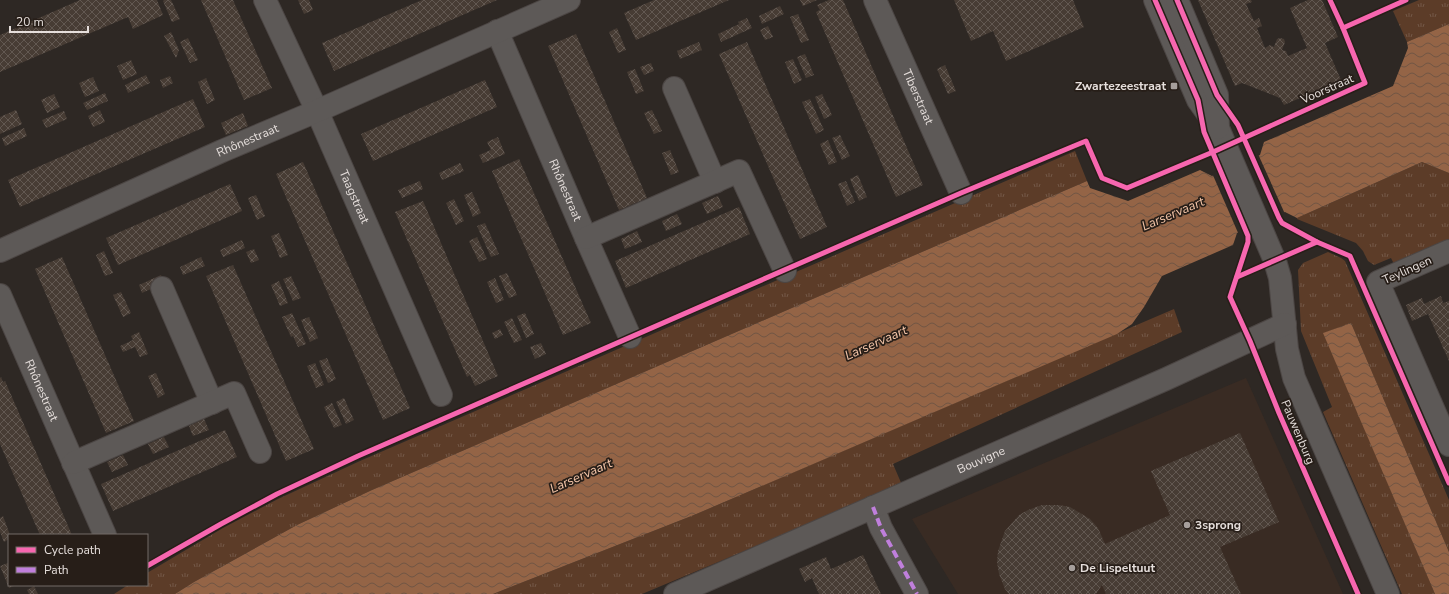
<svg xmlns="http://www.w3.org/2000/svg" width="1449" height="594" viewBox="0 0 1449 594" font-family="'Nunito Sans',sans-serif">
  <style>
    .built { fill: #392b23 }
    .grass { fill: url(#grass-tufts) }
    .water { fill: url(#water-waves) }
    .pier { fill: #2e2824 }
    .building { fill: url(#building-cross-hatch) }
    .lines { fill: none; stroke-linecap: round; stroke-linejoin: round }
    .minor-casing { stroke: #4c4644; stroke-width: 24 }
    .minor { stroke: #5d5957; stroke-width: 22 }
    .quiet { stroke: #c07fdc; stroke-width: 4; stroke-dasharray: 8 4; stroke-linecap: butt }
    .cycleway-casing { stroke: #271e18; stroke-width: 8 }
    .cycleway { stroke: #f766af; stroke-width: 5 }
    .poi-dot { fill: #a69f9c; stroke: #271e18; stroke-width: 1.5 }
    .labels { text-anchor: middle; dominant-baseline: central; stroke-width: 3.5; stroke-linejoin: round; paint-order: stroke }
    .poi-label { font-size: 12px; font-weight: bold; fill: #e6dfdc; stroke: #271e18; text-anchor: start }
    .street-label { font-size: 12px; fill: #e6dfdc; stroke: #271e18 }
    .water-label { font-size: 13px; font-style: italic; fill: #f5c6a9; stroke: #271e18 }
  </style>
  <defs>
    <pattern id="grass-tufts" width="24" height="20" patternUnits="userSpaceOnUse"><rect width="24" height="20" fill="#5c3c28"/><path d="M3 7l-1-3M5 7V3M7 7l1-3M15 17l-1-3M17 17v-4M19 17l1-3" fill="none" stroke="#735847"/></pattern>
    <pattern id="water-waves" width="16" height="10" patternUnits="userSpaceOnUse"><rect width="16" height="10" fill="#946446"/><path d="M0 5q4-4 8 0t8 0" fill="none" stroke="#705544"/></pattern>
    <pattern id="building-cross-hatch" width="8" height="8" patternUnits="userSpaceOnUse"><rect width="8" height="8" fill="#473c34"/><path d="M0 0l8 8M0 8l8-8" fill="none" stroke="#625851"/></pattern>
  </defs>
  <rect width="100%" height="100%" fill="#2e2824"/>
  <path class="built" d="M1246,378L1343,594H958L912,519Z"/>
  <g class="grass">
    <path d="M1419,0H1449V24L1407,42L1393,11Z"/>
    <path d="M1075,151L1087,181L801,304L372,490L297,525L194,582L175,594H114L128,585H147V573L223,528L278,499L360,461Z"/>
    <path d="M1422,162L1449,173V243L1395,266L1391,258L1374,265L1368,261L1363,251L1356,243L1297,219V218Z"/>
    <path d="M1328,252L1341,258L1345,261L1449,500V552L1351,323L1324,333L1435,594H1402L1323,412L1332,407L1301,331L1298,270L1303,263Z"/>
    <path d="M1174,309L1182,332L893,464L902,485L642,594H493L694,515Z"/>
  </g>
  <g class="water">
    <path d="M1449,24V173L1422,162L1297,218L1285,212L1237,233L1233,245L1162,276L1144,307L1132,324L1117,334L694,515L493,594H175L194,582L297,525L372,490L801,304L1087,181L1090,188L1128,201L1200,170L1212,176L1260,155L1264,142L1393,86L1408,48L1407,42Z"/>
    <path d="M1351,323L1449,552V594H1435L1323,333Z"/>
  </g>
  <path class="pier" d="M1258,154L1285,214L1239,235L1212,173Z"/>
  <g class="building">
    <path d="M80,0H157L163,15L133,29L128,17L0,72V35Z"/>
    <path d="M164,0H171L180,19L172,22L163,1Z"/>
    <path d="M201,0H233L272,88L244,100Z"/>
    <path d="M298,0H309L313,10L304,14Z"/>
    <path d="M422,0H497L334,71L322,43Z"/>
    <path d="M654,0H729L636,40L624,13Z"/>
    <path d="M800,0H817L803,6Z"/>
    <path d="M829,0H843L923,185L896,197L816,12L820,10L817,5Z"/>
    <path d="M954,0H1073L1084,27L1006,61L993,31L971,41Z"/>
    <path d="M1198,0H1251L1252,2L1246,4L1254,21L1259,18L1262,26L1257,28L1265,48L1270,45L1274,47L1277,39L1280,38L1284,39L1285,42L1282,50L1286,51L1288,56L1307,48L1290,8L1308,0H1322L1338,37L1325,43L1341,80L1284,105L1280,98L1242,83L1235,86Z"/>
    <path d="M780,6L784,14L762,24L759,16Z"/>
    <path d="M798,14L809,40L801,43L790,17Z"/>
    <path d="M747,18L752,28L721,42L718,34L739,24L738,22Z"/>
    <path d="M768,26L773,37L765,40L760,30Z"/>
    <path d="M617,28L626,50L618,53L609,32Z"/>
    <path d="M171,32L179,50L176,58L164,36Z"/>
    <path d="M576,34L647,198L619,210L548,46Z"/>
    <path d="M188,38L198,60L190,63L180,42Z"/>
    <path d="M699,42L702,50L680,59L677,51Z"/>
    <path d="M747,42L827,227L800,239L719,54Z"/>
    <path d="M805,54L814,75L806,78L797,57Z"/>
    <path d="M793,59L802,80L794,84L785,62Z"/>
    <path d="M131,60L137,74L123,80L117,66Z"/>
    <path d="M651,63L654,71L644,75L640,67Z"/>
    <path d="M945,65L956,91L948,94L937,69Z"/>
    <path d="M635,69L644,91L636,94L627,72Z"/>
    <path d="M146,75L150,83L128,93L125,85Z"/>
    <path d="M170,76L173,83L163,88L160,80Z"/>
    <path d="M93,77L99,91L85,97L79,83Z"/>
    <path d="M206,78L215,100L207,104L198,82Z"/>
    <path d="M485,80L497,107L373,161L361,134Z"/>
    <path d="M105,93L108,101L87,110L83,103Z"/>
    <path d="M54,94L60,107L47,113L41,100Z"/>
    <path d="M822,94L832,115L824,119L815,97Z"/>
    <path d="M193,99L205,127L20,207L8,180Z"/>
    <path d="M810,99L824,130L816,134L802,102Z"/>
    <path d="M16,110L22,124L0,134V117Z"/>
    <path d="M100,110L105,122L93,127L88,116Z"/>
    <path d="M652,110L662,131L654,134L644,113Z"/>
    <path d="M64,111L67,119L46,128L42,120Z"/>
    <path d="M243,113L248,126L226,135L221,123Z"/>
    <path d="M24,128L27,136L5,146L2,138Z"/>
    <path d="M840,135L850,156L842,160L832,138Z"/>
    <path d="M498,137L505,154L483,163L479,155L491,150L487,142Z"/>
    <path d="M828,140L837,162L829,165L820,144Z"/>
    <path d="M670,150L679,172L671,175L662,153Z"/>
    <path d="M519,159L591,323L563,335L492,171Z"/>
    <path d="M303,162L410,408L383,420L276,174Z"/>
    <path d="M460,163L464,171L442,180L439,173Z"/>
    <path d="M858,175L867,197L859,201L850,179Z"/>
    <path d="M420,181L423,189L402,198L398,190Z"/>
    <path d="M846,181L855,202L847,206L838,184Z"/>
    <path d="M230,184L242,211L118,265L106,238Z"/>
    <path d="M472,192L481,213L473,217L464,195Z"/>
    <path d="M256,195L265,216L257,220L248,198Z"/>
    <path d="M718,196L723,207L707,214L702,203Z"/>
    <path d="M454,199L464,221L456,225L446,203Z"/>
    <path d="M423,201L498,376L475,386L470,375L467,377L395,212Z"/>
    <path d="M739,207L750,234L626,288L615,261Z"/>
    <path d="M677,214L682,224L666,231L662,221Z"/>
    <path d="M485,223L499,254L491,257L477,226Z"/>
    <path d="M637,231L642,242L625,249L621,239Z"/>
    <path d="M279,233L288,255L280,258L271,236Z"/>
    <path d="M477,237L487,259L479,262L469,241Z"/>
    <path d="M242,240L245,248L223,257L220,250Z"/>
    <path d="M254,249L259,260L251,263L246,252Z"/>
    <path d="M104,251L113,273L105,276L96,255Z"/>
    <path d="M62,257L134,421L106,433L35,269Z"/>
    <path d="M201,257L205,266L183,275L180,267Z"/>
    <path d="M233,265L314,449L286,461L206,276Z"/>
    <path d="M507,273L517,295L509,298L499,276Z"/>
    <path d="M161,275L164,283L142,293L139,285Z"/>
    <path d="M291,276L301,298L293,301L283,279Z"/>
    <path d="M495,278L504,300L496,303L487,282Z"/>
    <path d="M279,281L288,303L280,306L271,285Z"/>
    <path d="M121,292L131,313L123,317L113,295Z"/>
    <path d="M1441,296L1443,303L1449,301V361L1428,314L1412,321L1406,305L1422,298L1424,304Z"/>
    <path d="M292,313L306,344L298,347L293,336L291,337L282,317Z"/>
    <path d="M525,313L534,334L526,338L517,316Z"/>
    <path d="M309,317L318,338L310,342L301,320Z"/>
    <path d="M512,318L522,340L514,343L504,322Z"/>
    <path d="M500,329L503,335L495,339L492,333Z"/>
    <path d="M139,332L148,354L140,357L135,347L123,352L120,346L133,340L131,336Z"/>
    <path d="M541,343L546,354L535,359L530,347Z"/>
    <path d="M327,358L336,379L328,383L319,361Z"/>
    <path d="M315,363L324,385L316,388L307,366Z"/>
    <path d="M156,373L165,394L158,398L148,376Z"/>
    <path d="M1,377L3,382L5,381L72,535H40L0,444V378Z"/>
    <path d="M344,398L354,420L346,424L336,402Z"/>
    <path d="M332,403L342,425L334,428L324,407Z"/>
    <path d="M204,419L209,430L193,436L189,426Z"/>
    <path d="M225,430L237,457L113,511L101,484Z"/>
    <path d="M1240,433L1279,522L1220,547L1241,594H1106L1102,585L1096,594H1009L1005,589L999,574L997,562L998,551L1005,531L1019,515L1028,510L1042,505H1059L1070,507L1090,519L1098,528L1105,544L1170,515L1151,471Z"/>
    <path d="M164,437L169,447L153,454L148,444Z"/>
    <path d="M123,455L128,465L112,472L107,462Z"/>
    <path d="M3,516L10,535H9V539L4,542L0,532V518Z"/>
    <path d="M863,555L881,594H819L812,578L805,582L799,569L826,557L831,569Z"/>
    <path d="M8,563L9,565V585H16L9,588L0,566Z"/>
    <path d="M34,586L38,594H29L27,590Z"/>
  </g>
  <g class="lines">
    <defs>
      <g id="minor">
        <path id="s1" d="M265,0L317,111L441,395"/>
        <path id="s2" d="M875,0L961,193"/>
        <path d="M1155,0L1198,100L1218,128L1275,261L1280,278L1287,349L1294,378L1388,594"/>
        <path d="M1177,0L1217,95L1218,128"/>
        <path id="s3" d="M497,31L586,238L630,337"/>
        <path d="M674,88L715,182"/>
        <path d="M586,238L739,171L785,271"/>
        <path id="s4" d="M0,251L222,151L317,111L569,0"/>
        <path d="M1449,251L1378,282L1449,445"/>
        <path d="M162,288L212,403"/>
        <path id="s5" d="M0,295L105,535"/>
        <path d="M73,463L234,393L260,452"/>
        <path d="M873,507L881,528L917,594"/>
        <path id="s6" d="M675,594L1166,379L1285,324"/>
      </g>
    </defs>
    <use href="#minor" class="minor-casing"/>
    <use href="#minor" class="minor"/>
    <path class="quiet" d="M873,507L881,528L917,594"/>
    <defs>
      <g id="cycleway">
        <path d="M1155,0L1198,100L1204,132L1248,236V242L1230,297L1250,341L1279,413L1358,594"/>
        <path d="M1177,0L1217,95L1238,125L1279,218L1282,223L1317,242"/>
        <path d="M1343,28L1406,0"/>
        <path d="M1237,277L1317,242L1350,256L1449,483"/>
        <path d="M147,566L221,524L277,494L358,456L961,193L1086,141L1102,178L1127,188L1213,152L1365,83L1343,28L1330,0"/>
      </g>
    </defs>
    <use href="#cycleway" class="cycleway-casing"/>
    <use href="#cycleway" class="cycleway"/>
  </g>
  <g class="poi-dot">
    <rect x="1170" y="82" width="8" height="8" rx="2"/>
    <circle cx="1187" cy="525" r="4"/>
    <circle cx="1072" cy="568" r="4"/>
  </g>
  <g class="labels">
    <g class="poi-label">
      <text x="1166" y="86" text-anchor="end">Zwartezeestraat</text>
      <text x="1195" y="525">3sprong</text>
      <text x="1080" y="568">De Lispeltuut</text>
    </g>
    <g class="street-label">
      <text transform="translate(1327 89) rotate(-24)">Voorstraat</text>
      <text stroke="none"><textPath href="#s2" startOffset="106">Tiberstraat</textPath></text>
      <text stroke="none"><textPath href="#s4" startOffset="271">Rhônestraat</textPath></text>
      <text stroke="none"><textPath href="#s3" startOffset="173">Rhônestraat</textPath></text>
      <text stroke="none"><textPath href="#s1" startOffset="216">Taagstraat</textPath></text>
      <text transform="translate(1407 270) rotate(-24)">Teylingen</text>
      <text stroke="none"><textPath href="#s5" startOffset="104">Rhônestraat</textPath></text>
      <text transform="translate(1298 432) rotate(67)">Pauwenburg</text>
      <text stroke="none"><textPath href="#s6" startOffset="334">Bouvigne</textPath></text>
    </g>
    <g class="water-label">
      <text transform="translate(1173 214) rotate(-23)">Larservaart</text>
      <text transform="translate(876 343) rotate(-24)">Larservaart</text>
      <text transform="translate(581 476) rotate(-24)">Larservaart</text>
    </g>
  </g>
  <rect x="8" y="534" width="140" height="52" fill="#271e18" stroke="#736b66"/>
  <rect x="16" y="547" width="20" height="6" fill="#f766af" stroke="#736b66"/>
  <text x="44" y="554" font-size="12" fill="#e6dfdc">Cycle path</text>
  <rect x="16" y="567" width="20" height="6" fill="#c07fdc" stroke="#736b66"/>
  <text x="44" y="574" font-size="12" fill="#e6dfdc">Path</text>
  <path d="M10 26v6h78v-6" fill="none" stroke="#e6dfdc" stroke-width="2"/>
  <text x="16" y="26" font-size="12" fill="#e6dfdc" stroke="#271e18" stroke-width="3" paint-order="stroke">20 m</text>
</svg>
